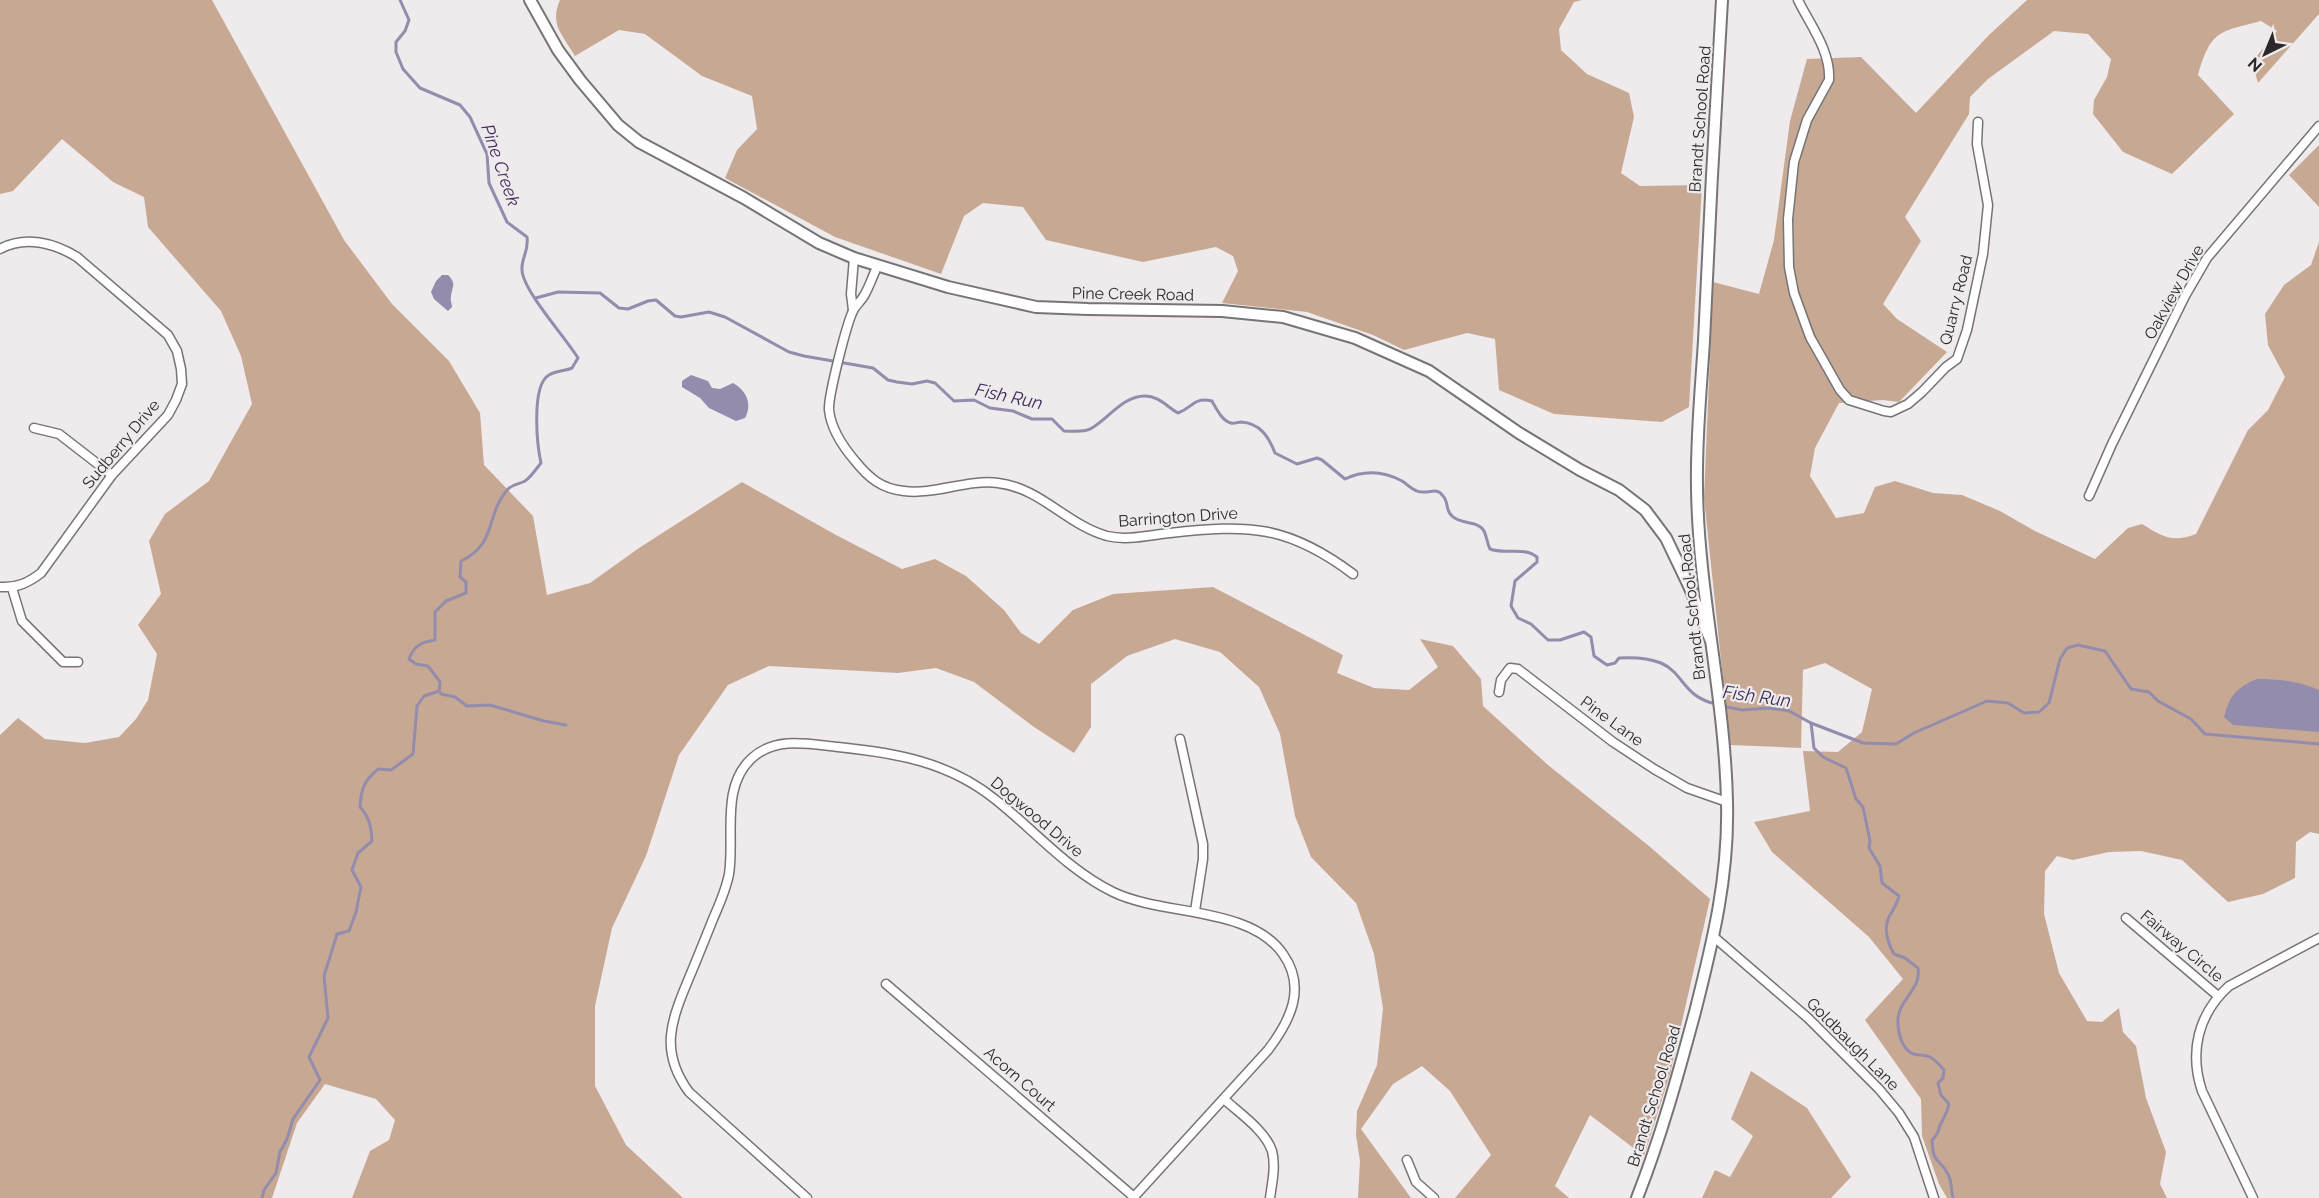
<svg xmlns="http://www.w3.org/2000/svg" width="2319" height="1198" viewBox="0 0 2319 1198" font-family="Raleway,sans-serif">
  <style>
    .forest { fill: #c7a993 }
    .water { fill: #938cac }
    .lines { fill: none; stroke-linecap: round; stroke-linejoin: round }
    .stream { stroke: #938cac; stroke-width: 3 }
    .minor-casing { stroke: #777475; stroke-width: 11 }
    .tertiary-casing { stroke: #777475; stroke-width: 14 }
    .minor { stroke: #fff; stroke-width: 8 }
    .tertiary { stroke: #fff; stroke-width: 10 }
    .labels { text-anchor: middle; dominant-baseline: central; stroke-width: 4.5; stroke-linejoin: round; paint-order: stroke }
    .street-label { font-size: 16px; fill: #2a2829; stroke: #efeaec }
    .water-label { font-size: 18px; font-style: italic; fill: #382c58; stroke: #efeaec }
  </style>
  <rect width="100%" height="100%" fill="#efeaec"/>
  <g class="forest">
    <path d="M0,0H212L344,240L392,304L449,361L480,413L484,465L533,516L547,595L590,583L639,548L742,482L836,535L902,569L935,559L966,576L1004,610L1021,633L1039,644L1073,610L1113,594L1213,587L1343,655L1337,673L1374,688L1409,690L1438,667L1420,639L1453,646L1481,679L1483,706L1548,765L1649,846L1710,899L1670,1074L1644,1156L1590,1115L1555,1186L1569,1198H1455L1491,1155L1450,1091L1422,1066L1393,1084L1361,1129L1411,1198H1358L1360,1161L1356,1135L1357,1111L1377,1065L1383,1008L1374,954L1356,903L1311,857L1295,816L1280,734L1259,687L1220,652L1175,639L1127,656L1091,684V727L1074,753L1034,727L974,682L936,668L898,673L769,666L728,685L679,755L646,856L612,928L595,1006V1086L626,1145L683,1198H352L370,1151L389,1140L395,1120L376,1099L325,1084L297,1123L272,1198H0V735L18,718L45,739L85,743L119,737L136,719L148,700L157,654L138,625L161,594L149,541L165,514L209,481L252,404L241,356L221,311L148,227L144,197L113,182L62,139L13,191L0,194Z"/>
    <path d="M560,0H1582L1574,2L1559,29L1561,50L1587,74L1629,93L1634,117L1621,173L1640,186L1702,185L1689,407L1662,422L1554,414L1499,390L1495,339L1467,333L1404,350L1373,335L1307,312L1222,303L1238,271L1233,256L1216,247L1143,262L1046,240L1023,207L983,203L964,216L941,274L835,237L725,178L737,150L757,129L752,96L702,76L645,34L619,30L575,56C563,36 549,24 560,0Z"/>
    <path d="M2027,0H2319V14L2258,83L2252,62L2277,31L2261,21C2219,32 2211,30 2198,75L2234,114L2172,174L2123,152L2093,114L2094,100L2107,77L2111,59L2088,34L2054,31L1988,79L1970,97L1969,114L1905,217L1921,241L1883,304L1897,319L1947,352L1899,402L1883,400L1839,403L1815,448L1810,476L1836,518L1864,513L1875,487L1895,481L1933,493L1962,495L2000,511L2035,531L2095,559L2128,528L2142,524C2163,537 2172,543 2196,534L2248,430L2268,410L2285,377L2268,345L2265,314L2284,285L2311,265L2319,242V834L2310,832L2296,842L2295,878L2263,894L2228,902L2182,860L2141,851L2109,852L2073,860L2057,856L2045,871L2044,914L2059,973L2087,1021L2102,1022L2119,1008L2123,1032L2136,1046L2146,1098L2166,1152L2160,1184L2167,1198H1947L1939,1184L1922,1136L1921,1099L1865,1020L1903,979L1869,937L1772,852L1754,822L1810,811L1803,751L1838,752L1862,732L1872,689L1825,663L1803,670L1801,748L1730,745L1704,498L1713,282L1759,294L1774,240L1790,121L1807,59L1861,57L1916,113L1989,35Z"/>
    <path d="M2319,145V207L2289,175Z"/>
    <path d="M1751,1071L1807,1108L1851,1177L1831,1198H1702L1715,1170L1730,1177L1753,1136L1731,1119Z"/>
  </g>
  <g class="water">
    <path d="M442,275H448C457,284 452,286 451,297C450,300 452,304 452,307L448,311L434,299L431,292L436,281Z"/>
    <path d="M691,375L708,381L712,388L720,389L733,383C746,390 753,404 745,418L736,421L709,408L700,398L682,387V381Z"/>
    <path d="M2257,679C2278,679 2299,681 2319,690V732L2233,725L2224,717C2229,696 2237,687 2257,679Z"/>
  </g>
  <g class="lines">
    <g class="stream">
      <path d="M536,298L558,292L600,293L619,308L628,309L648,301L656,300L675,316L681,317L709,312L725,317L789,352L804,356L873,368L888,380L897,382L912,384L927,381L935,383L954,401L974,400L990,408L1013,411L1032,419H1052L1064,431C1072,431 1085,433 1092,428C1109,418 1123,396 1145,396C1159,396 1167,407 1178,413C1194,407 1193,397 1212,401C1216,408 1222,421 1231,423C1234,424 1238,422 1241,422C1260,423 1269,437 1275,453L1297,464L1317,458L1322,460L1345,479C1364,470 1383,471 1402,481C1409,485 1413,492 1422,492C1431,493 1437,487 1443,496C1449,502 1445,510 1452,516C1461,525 1478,520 1484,531C1487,537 1487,543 1490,549C1505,555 1524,546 1537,557V562L1515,581L1511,606L1518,618L1531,624L1548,640H1560L1584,632L1591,637L1594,656L1607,665L1615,663L1619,658C1633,657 1648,658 1661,663C1684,673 1683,697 1716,704"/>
      <path d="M439,691L441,694L455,697L467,706L490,705L544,721L566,725"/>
      <path d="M1722,706L1742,710L1769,708L1789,711L1811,723L1814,748L1823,757L1846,768L1856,799L1863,807L1870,841L1869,848L1880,866L1882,883L1899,896C1897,905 1893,909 1889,917C1883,929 1888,943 1894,954L1905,958L1918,968C1922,990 1896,1001 1898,1023C1898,1034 1902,1047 1911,1053C1916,1056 1924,1054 1930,1057C1935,1060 1940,1065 1944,1070L1943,1078L1938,1083L1941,1095L1949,1104C1947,1113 1945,1116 1941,1123C1937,1131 1941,1131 1932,1140C1933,1165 1939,1157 1948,1174C1952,1181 1951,1191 1953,1198"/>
      <path d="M1811,723L1863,743L1896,744L1914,733L1987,701L2008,703L2024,713L2039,712L2049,703L2060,659L2067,648L2078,645L2105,651L2131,689L2149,692L2158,701L2191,719L2205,734L2319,744"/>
      <path d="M262,1198L264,1190L276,1173L280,1152L287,1139L293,1119L320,1080L309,1057L328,1018L324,976L337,934L349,931L356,912L361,887L352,870L358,853L372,841C371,827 370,818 360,807C361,789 364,781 378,769L391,770L413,754L417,706L424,696L439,691L440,682L428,666L416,664L409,659C414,646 421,642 435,640V612L446,601L466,593V582L460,577L461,561C498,544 485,514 508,489C513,484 520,484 525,481C531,477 536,469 541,463C537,445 531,385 549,375C555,371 565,371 572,368L578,358C566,338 523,291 522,270C521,258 529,252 527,237L507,222L489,183L487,154L470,117L460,105L420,88L403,69L396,52V42L405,31L409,20L400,0"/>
    </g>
    <defs>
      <g id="minor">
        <path d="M1798,0C1810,25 1831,51 1829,80L1807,120L1794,162L1788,219L1789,267L1794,293L1810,337L1840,390L1849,400L1884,411L1891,412L1908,404L1922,392L1946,367L1957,359L1967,330L1983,254L1988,205L1977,144L1978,122"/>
        <path d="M0,249C25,235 54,243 77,257L168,335L177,351L181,369L182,384L176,400L168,415L112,475L41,573C28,583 17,588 0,587"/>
        <path d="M878,265C873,275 870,285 865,294C862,300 857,304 854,309C847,321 828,397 829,410C831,429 843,447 856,462C869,478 882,489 904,491C935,495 967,479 998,483C1041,488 1067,525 1107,536C1127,541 1150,535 1170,533C1248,524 1288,525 1353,574"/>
        <path d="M853,310L851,294L854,258"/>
        <path d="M34,428L59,434L112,475"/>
        <path d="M2089,496L2112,444L2185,296L2207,258L2319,126"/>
        <path d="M12,588L22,621L63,662H78"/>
        <path d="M1499,692L1501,680L1510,668L1518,669L1613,742L1654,769L1687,788L1727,802"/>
        <path d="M1180,739L1203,844V859L1195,911"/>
        <path d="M2126,918L2218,996"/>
        <path d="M1714,937L1808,1018L1879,1089L1899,1113L1914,1137L1934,1198"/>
        <path d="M886,984L1134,1197"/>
        <path d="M1224,1099C1239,1113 1265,1130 1272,1151C1276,1166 1272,1183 1270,1198"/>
        <path d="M1407,1160L1416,1182L1434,1198"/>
        <path d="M807,1198L689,1092C659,1051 671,1021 689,978C697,959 705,939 713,919C719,905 726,890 729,874C735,837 720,787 752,758C776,736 809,744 838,747C897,753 949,762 996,800C1035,831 1068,870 1113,892C1162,916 1250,906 1283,954C1307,988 1290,1021 1268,1050L1133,1198"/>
        <path d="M2253,1198L2202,1091C2189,1052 2198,1014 2229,986L2319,938"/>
      </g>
      <g id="tertiary">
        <path d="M530,0L558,50L580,80L618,125L639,142L744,198L819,243L854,258L948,287L1036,307L1088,309L1222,311L1283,317L1355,338L1429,371L1519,433L1580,470L1619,490L1645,510L1666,538L1689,586L1710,639"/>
        <path d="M1637,1198C1661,1137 1678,1075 1695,1012C1713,941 1729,876 1727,802C1725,697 1698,592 1697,487C1696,438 1701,389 1704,341C1709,227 1715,114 1722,0"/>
      </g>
    </defs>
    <use href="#minor" class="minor-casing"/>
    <use href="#tertiary" class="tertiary-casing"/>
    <use href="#minor" class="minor"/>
    <use href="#tertiary" class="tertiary"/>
  </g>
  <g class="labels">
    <g class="street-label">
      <text transform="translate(1700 119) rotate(-86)">Brandt School Road</text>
      <text transform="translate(2174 292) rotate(-61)">Oakview Drive</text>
      <text transform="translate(1133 294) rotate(1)">Pine Creek Road</text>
      <text transform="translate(1956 300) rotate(-76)">Quarry Road</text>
      <text transform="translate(121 444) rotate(-50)">Sudberry Drive</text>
      <text transform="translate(1178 517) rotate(-4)">Barrington Drive</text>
      <text transform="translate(1692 607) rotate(-96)">Brandt School Road</text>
      <text transform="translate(1612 721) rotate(36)">Pine Lane</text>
      <text transform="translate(1037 817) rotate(40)">Dogwood Drive</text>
      <text transform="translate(2182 946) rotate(40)">Fairway Circle</text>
      <text transform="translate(1853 1044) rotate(45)">Goldbaugh Lane</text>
      <text transform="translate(1020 1079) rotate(41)">Acorn Court</text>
      <text transform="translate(1654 1096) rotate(-73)">Brandt School Road</text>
    </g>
    <g class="water-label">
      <text transform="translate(501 165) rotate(71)">Pine Creek</text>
      <text transform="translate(1009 396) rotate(12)">Fish Run</text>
      <text transform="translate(1757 696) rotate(8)">Fish Run</text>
    </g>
  </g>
  <g transform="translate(2265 54) rotate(223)" stroke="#efeaec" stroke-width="4.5" paint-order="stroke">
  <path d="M0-4.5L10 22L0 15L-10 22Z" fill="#2a2829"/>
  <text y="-9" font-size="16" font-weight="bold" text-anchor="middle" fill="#2a2829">N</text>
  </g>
</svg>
